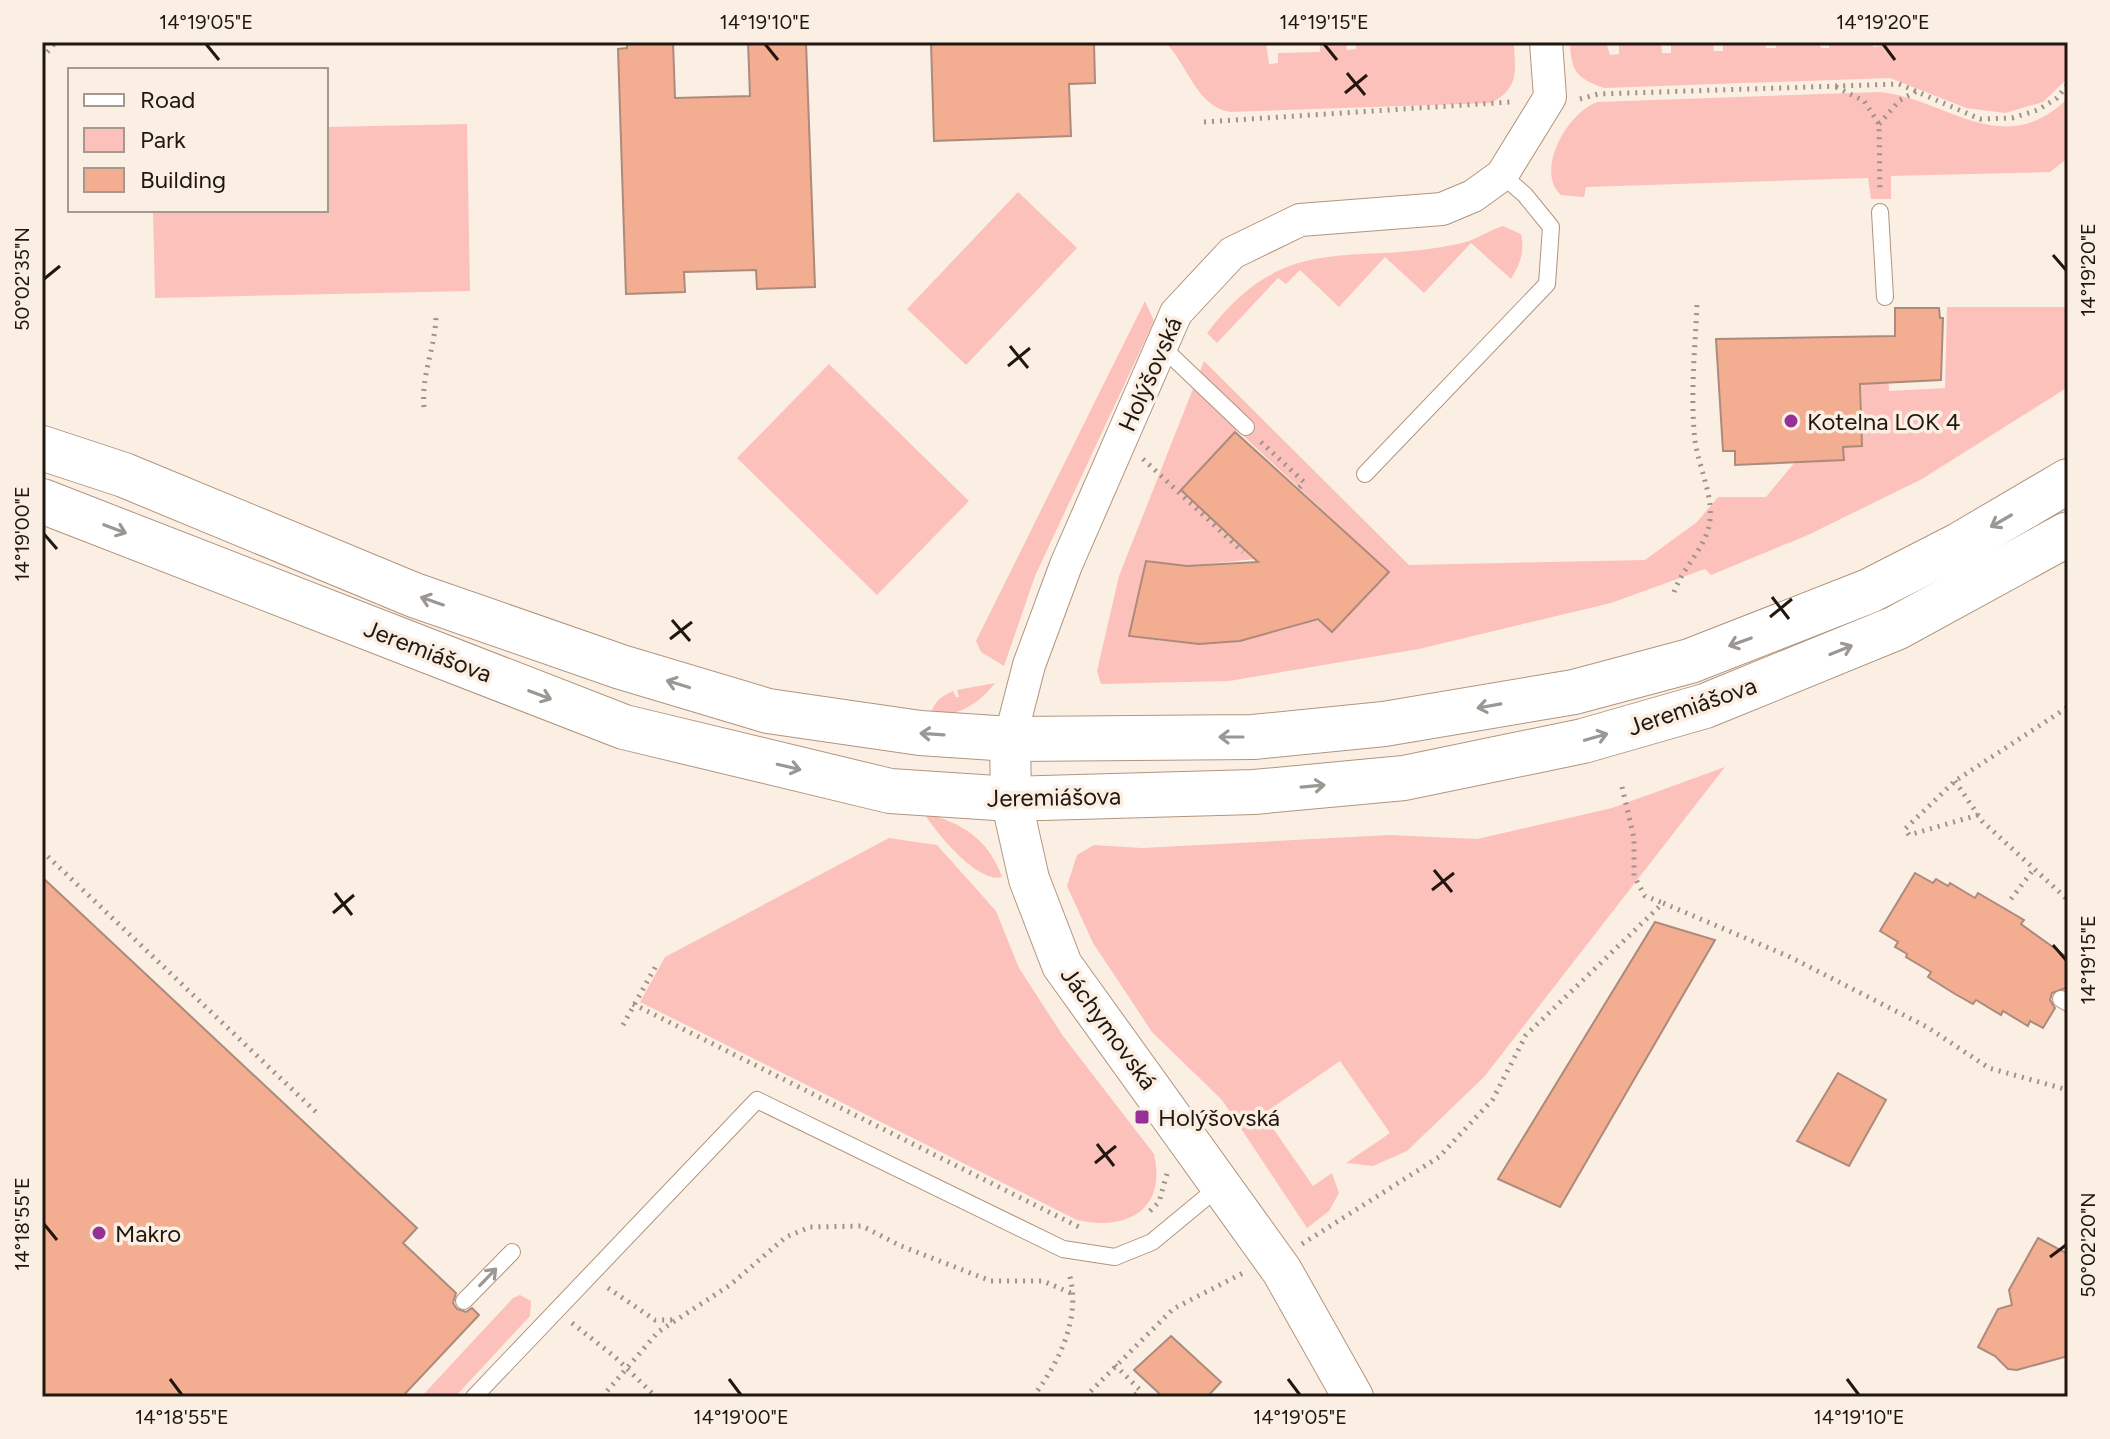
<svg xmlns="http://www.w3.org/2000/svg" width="2110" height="1439" viewBox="0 0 2110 1439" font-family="Figtree,sans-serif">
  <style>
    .green { fill: #fdc1bc; fill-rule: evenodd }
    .building { fill: #f3ad90; stroke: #ac8a7c; stroke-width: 2 }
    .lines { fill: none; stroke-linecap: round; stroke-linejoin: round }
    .service-casing { stroke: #b1957d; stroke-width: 18 }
    .minor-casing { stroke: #b1957d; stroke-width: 34 }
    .tertiary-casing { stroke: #b1957d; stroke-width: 42 }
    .secondary-casing { stroke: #b1957d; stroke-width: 46 }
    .path { stroke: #9e9389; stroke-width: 5; stroke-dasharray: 2 6; stroke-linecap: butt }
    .service { stroke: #fff; stroke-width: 16 }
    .minor { stroke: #fff; stroke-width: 32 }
    .tertiary { stroke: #fff; stroke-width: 40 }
    .secondary { stroke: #fff; stroke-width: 44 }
    .oneway { stroke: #9b9793 }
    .ticks { fill: none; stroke: #21170e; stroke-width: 3 }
    .poi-dot { fill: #943096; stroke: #fbefe4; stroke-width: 3 }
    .labels { text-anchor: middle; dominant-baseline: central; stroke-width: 7; stroke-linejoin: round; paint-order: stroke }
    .street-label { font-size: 24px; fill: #21170e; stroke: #fbefe4 }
    .poi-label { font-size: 24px; fill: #21170e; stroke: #fbefe4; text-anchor: start }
    .neatline { fill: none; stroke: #21170e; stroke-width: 3 }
    .ticks-label { font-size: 20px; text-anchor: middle; fill: #21170e }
  </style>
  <rect width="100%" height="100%" fill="#fbefe4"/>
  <g class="green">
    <path d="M1165,42H1266L1269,64L1278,63V53L1320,52V42H1346L1347,50L1356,49V42H1514C1515,71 1520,88 1491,103L1230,112C1196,106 1188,65 1165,42Z"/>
    <path d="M1570,42H1606L1610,55L1619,54V44L1661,42L1662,53H1671V42H1713L1714,51H1723V42H1765L1766,48H1776V42H1820L1821,48H1829V42H1873V47L1881,46L1882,42H2068V78L2043,102L2005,113L1966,108L1890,78L1604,88C1576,78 1571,71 1570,42Z"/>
    <path d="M1880,92C1948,99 2003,162 2068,98V158L2050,172L1891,176V199H1871L1868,178L1586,187L1584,197L1561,195C1534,171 1568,111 1598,102Z"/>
    <path d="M467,124L470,291L155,298L153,210H326V127Z"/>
    <path d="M1018,192L1077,248L966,365L907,309Z"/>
    <path d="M1503,226L1521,234C1525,252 1520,264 1511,279L1471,243L1424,293L1385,257L1339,307L1300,270L1286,284L1278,278L1217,343L1207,333C1287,228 1350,267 1458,244C1474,241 1488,231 1503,226Z"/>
    <path d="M1145,301L1154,321L1035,576L1004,666L981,652L976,641Z"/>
    <path d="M1947,307H2068V387L1922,479L1808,535L1711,575L1705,569L1611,603L1419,649L1229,681L1101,684L1097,671L1119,576L1204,361L1409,565L1645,560L1697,522L1718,497H1766L1795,462L1843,460V447L1862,446L1861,343L1888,366L1889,391L1945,388ZM1237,430L1389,572L1332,632L1318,619C1255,641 1196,648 1129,636L1146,561L1187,566L1256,559L1181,490Z"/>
    <path d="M829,364L969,501L877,595L737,458Z"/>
    <path d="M995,683C978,705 958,716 930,716C934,702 940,697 953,691L956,697H959L957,690Z"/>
    <path d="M1725,767L1484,1077L1407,1151L1373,1166L1346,1163L1390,1133L1340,1061L1263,1114L1313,1186L1332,1173L1339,1193L1329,1211L1307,1228L1222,1100L1152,1032L1093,943L1067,886L1077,855L1094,845L1142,848L1389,835L1477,839L1612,808Z"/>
    <path d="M924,813C963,823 988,839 1002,877C978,884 936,833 924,813Z"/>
    <path d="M889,838L937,845L996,911L1019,968L1063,1036L1154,1154C1167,1211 1126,1231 1077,1220L640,1002L665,957Z"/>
    <path d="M520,1295L531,1301L530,1316L455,1397H421L513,1298Z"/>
  </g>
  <g class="building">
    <path d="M627,42H673L675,98L750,96L748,42L806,43L815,287L757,289L756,270L684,272L685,292L626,294L618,49L627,48Z"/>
    <path d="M931,42H1094L1095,83L1069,84L1071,136L934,141Z"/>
    <path d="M1895,308H1939L1940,318H1943L1941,380L1860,384L1862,446L1843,447L1844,460L1735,465V451H1723L1716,339L1895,336Z"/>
    <path d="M1235,432L1389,572L1332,632L1318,619L1240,641L1199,644L1129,636L1146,561L1187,566L1258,562L1181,490Z"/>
    <path d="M1915,873L1933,883L1936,879L1948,886L1950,883L1975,898L1978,893L2024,920L2021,924L2068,958V987L2052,993L2050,1000L2055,1008L2043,1028L2030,1021L2028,1026L2003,1011L2001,1015L1976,1000L1973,1004L1955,994L1928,977L1931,972L1906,957L1907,954L1895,947L1898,942L1880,931Z"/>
    <path d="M42,877L417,1228L403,1243L456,1293L453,1303L457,1309L466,1312L472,1308L479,1315L402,1397H42Z"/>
    <path d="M1655,922L1715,940L1560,1207L1498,1179Z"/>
    <path d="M1838,1073L1886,1100L1849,1166L1797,1141Z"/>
    <path d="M2038,1238L2068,1254V1356L2017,1370L2008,1369L1995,1356L1978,1347L1998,1309L2012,1305L2009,1290Z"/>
    <path d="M1171,1336L1221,1382L1207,1397H1163L1134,1370Z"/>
  </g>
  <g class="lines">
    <defs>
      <g id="service">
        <path d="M1880,212L1885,297"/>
        <path d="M1161,346L1246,427"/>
        <path d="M1365,474L1547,284L1551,227L1525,195L1502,175"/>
        <path d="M2061,999L2068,1003"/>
        <path d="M464,1301L512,1252"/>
        <path d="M474,1397L757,1100L1063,1249L1115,1257L1152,1242L1221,1185"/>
      </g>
      <path id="minor" d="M1010,739L1029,665L1066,565L1176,313L1232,253L1300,220L1442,209L1473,196L1502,175L1550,97L1546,42"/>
      <path id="tertiary" d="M1010,739L1011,799L1029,879L1062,965L1282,1271L1353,1397"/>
      <g id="secondary">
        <path d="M42,448L124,475L414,595L621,667L768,711L920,733L1010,739L1253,737L1384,724L1574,692L1690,661L1869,591L1959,545L2068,481"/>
        <path d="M42,501L624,727L890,791L1011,799L1254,792L1404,778L1583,741L1705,706L1896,628L2068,534"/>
      </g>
    </defs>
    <use href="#service" class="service-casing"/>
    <use href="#minor" class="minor-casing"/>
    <use href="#tertiary" class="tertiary-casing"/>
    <use href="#secondary" class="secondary-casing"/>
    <g class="path">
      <path d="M42,58L56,42"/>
      <path d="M1836,87L1864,101L1879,124L1880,191"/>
      <path d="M1580,99L1598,94L1899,84L1980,119L2012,118L2038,110L2057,98L2068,84"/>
      <path d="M1204,122L1511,102"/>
      <path d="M1879,124L1900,100L1917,91"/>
      <path d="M424,407C421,374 436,346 436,314"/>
      <path d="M1261,442L1304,482L1299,488"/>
      <path d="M1143,459L1243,552"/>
      <path d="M1674,592C1682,569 1704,549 1709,526C1715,498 1699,469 1695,441C1690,396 1695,350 1697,304"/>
      <path d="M1955,781L1982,821L2068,900"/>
      <path d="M1622,787L1634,838V876L1645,896L1663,903"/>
      <path d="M1978,815L1909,835L1905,829L1955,781L2068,707"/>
      <path d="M42,851L316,1112"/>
      <path d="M2011,899L2033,870"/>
      <path d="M633,1004L1079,1227"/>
      <path d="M623,1025L657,964"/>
      <path d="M1150,1211L1159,1202L1168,1170"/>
      <path d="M1302,1244L1439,1157L1493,1099L1526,1035L1663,903L1790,957L1927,1027L1989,1068L2068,1090"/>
      <path d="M608,1288L655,1320H673"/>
      <path d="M572,1323L615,1357L656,1397"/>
      <path d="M1115,1365L1140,1390L1133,1397"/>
      <path d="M602,1397L658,1332L730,1285L786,1237L810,1227L862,1226L901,1246L991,1281H1043L1073,1294"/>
      <path d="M1033,1397C1059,1362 1082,1318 1069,1273"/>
      <path d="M1085,1397L1173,1309L1243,1273"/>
    </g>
    <use href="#service" class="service"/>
    <use href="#minor" class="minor"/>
    <use href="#tertiary" class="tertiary"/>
    <use href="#secondary" class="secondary"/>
  </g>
  <defs><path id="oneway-shaft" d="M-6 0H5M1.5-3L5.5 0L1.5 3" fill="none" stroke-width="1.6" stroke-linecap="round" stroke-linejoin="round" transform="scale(2)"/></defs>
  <g class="oneway">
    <use href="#oneway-shaft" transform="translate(2001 521) rotate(150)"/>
    <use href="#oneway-shaft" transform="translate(115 529) rotate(21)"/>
    <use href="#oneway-shaft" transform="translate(432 601) rotate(-161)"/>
    <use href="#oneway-shaft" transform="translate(1740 642) rotate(160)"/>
    <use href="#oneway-shaft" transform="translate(1841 650) rotate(-22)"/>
    <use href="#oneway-shaft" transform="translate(678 684) rotate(-163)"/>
    <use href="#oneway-shaft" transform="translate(540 695) rotate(21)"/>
    <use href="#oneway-shaft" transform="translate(1489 706) rotate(170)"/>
    <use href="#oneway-shaft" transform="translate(932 734) rotate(-176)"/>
    <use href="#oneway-shaft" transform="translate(1231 737) rotate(-180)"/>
    <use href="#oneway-shaft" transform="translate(1596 737) rotate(-16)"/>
    <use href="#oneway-shaft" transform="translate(789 767) rotate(13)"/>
    <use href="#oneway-shaft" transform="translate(1313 786) rotate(-5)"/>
    <use href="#oneway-shaft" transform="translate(488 1277) rotate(-46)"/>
  </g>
  <path class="ticks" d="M206,44L219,60M765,44L778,60M1324,44L1337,60M1883,44L1895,60M1347,73L1365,95M1345,93L1367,75M2053,255L2066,270M44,279L60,266M1010,346L1028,368M1008,366L1030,348M44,534L57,549M1772,597L1789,619M1770,617L1792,599M672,620L690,641M670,639L692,622M1434,870L1452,892M1432,890L1454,873M335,893L352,915M333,913L354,895M2053,945L2066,960M1097,1144L1114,1166M1095,1163L1116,1146M44,1224L57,1240M2050,1257L2066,1245M170,1379L182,1395M729,1379L741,1395M1288,1379L1300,1395M1847,1379L1859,1395"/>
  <g class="poi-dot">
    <circle cx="1791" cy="421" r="8"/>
    <rect x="1134" y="1109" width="16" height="16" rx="4"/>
    <circle cx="99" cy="1233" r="8"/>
  </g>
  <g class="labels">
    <g class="street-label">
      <text transform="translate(1150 374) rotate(-66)">Holýšovská</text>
      <text transform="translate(428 651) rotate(21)">Jeremiášova</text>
      <text transform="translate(1692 706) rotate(-19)">Jeremiášova</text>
      <text transform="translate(1054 797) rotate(-1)">Jeremiášova</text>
      <text transform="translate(1109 1028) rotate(54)">Jáchymovská</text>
    </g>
    <g class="poi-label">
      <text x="1807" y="421">Kotelna LOK 4</text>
      <text x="1158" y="1117">Holýšovská</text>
      <text x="115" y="1233">Makro</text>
    </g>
  </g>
  <rect width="2110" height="1439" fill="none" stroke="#fbefe4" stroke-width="88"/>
  <rect x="68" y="68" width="260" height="144" fill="#fbefe4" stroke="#a4998e" stroke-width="2"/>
  <rect x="84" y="94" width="40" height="12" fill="#ffffff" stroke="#a4998e" stroke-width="2"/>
  <text x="140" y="108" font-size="24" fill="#21170e">Road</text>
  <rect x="84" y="128" width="40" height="24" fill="#fdc1bc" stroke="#a4998e" stroke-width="2"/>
  <text x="140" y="148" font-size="24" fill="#21170e">Park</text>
  <rect x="84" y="168" width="40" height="24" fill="#f3ad90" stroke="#a4998e" stroke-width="2"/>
  <text x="140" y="188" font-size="24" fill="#21170e">Building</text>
  <rect x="44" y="44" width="2022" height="1351" class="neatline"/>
  <g class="ticks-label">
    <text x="206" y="29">14°19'05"E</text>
    <text x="765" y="29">14°19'10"E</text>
    <text x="1324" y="29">14°19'15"E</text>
    <text x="1883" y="29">14°19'20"E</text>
    <text transform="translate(2088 270) rotate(-90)" y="7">14°19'20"E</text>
    <text transform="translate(22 279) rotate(-90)" y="7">50°02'35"N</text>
    <text transform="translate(22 534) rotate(-90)" y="7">14°19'00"E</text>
    <text transform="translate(2088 960) rotate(-90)" y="7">14°19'15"E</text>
    <text transform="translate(22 1224) rotate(-90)" y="7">14°18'55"E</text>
    <text transform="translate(2088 1245) rotate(-90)" y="7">50°02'20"N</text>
    <text x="182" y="1424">14°18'55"E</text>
    <text x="741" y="1424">14°19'00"E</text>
    <text x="1300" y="1424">14°19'05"E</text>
    <text x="1859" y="1424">14°19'10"E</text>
  </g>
</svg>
